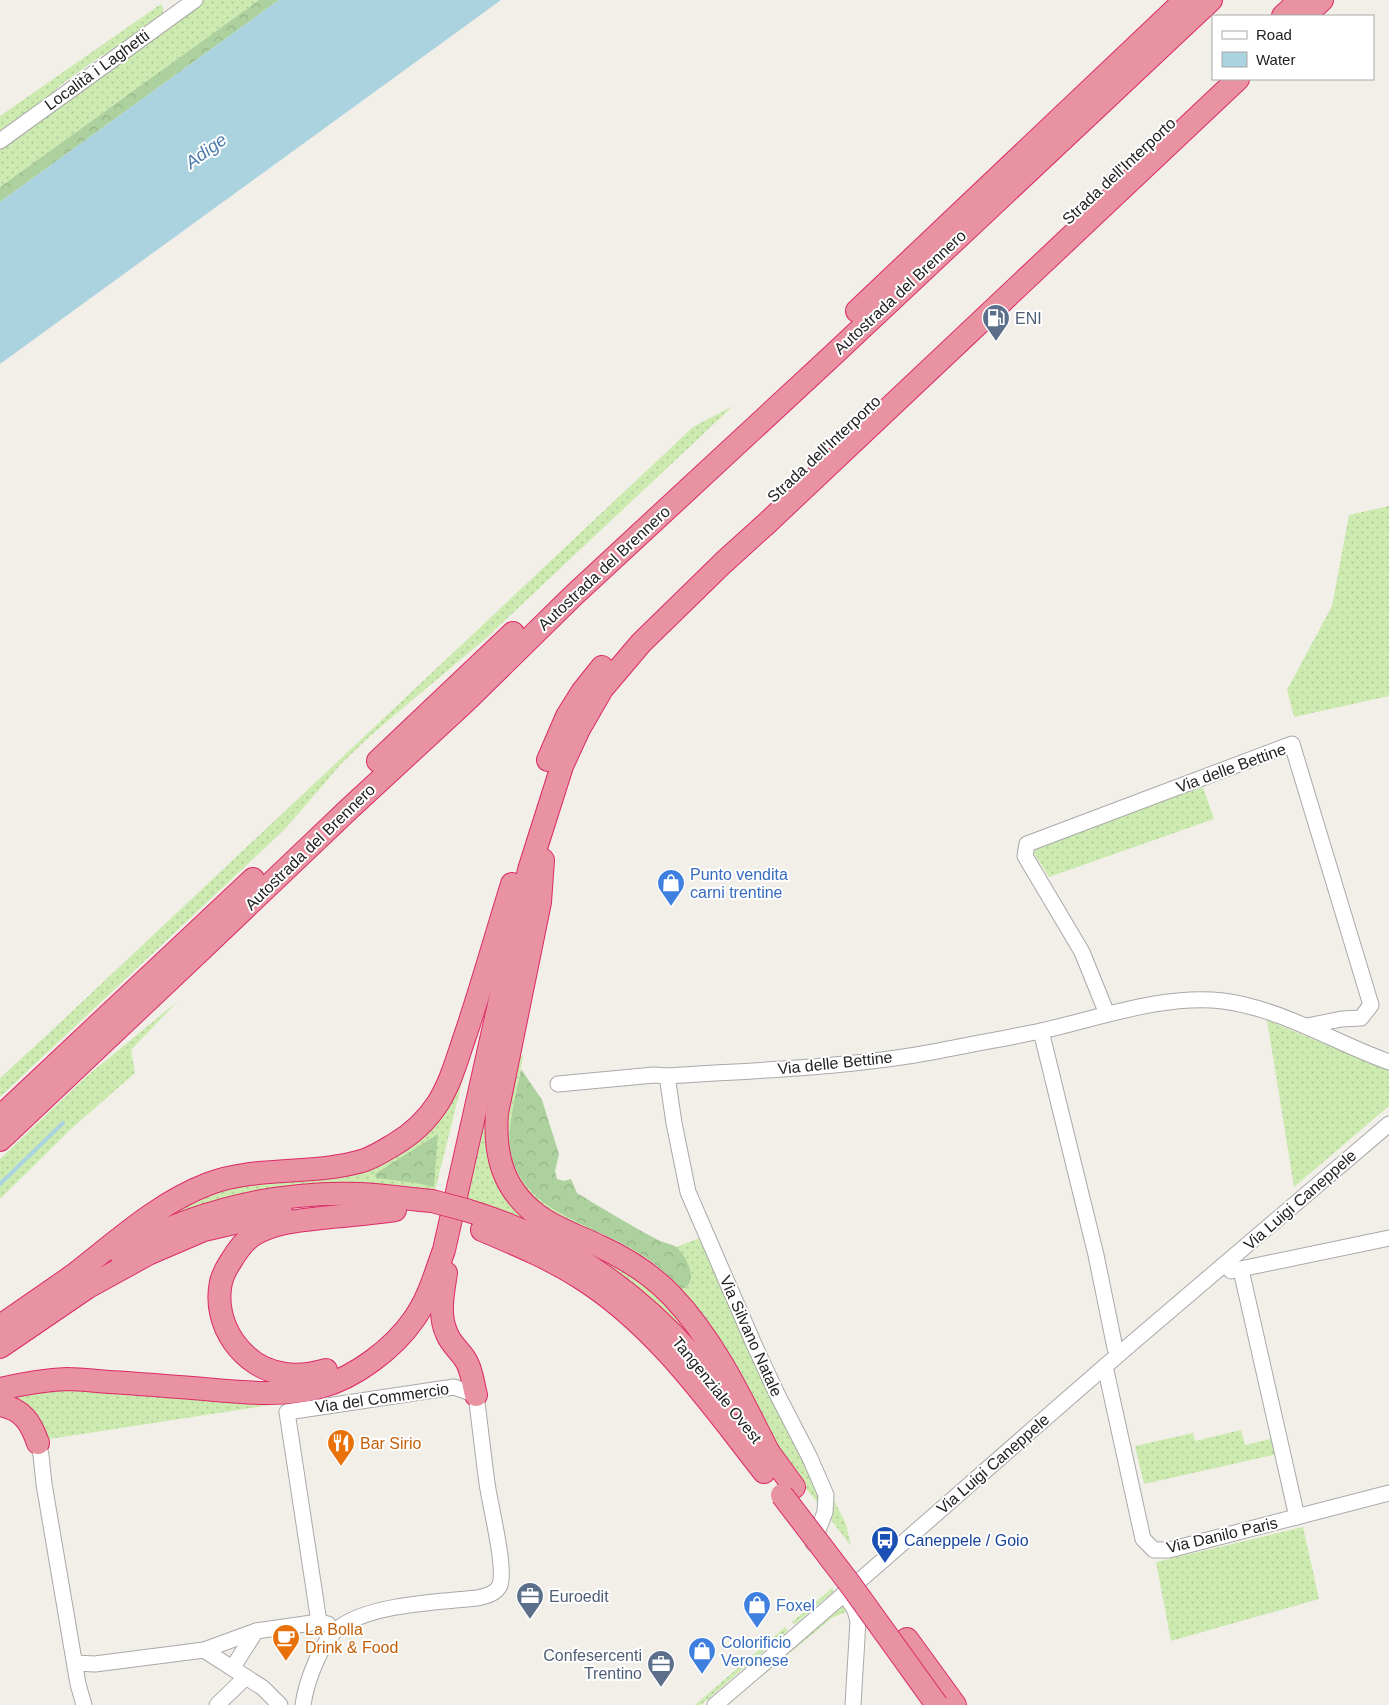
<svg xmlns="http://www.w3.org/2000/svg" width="1389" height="1705" viewBox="0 0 1389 1705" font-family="Helvetica,sans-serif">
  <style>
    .grass { fill: url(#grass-dots) }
    .forest { fill: url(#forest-crowns) }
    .water { fill: #aad3df }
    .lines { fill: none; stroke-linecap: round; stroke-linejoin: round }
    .stream { stroke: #aad3df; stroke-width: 4 }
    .minor-casing { stroke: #a9a9a9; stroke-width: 17 }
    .highway-casing { stroke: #dc2a67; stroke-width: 24 }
    .minor { stroke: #fff; stroke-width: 15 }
    .highway { stroke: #e892a2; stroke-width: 22 }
    .highway-bridge-casing { stroke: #dc2a67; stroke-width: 24; stroke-linecap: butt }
    .highway-bridge { stroke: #e892a2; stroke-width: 22 }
    .labels { text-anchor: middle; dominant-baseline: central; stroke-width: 4; stroke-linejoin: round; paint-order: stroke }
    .street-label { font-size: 16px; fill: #222; stroke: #fff }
    .service-label { font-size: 16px; fill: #4e5e75; stroke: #fff; text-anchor: start }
    .shop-label { font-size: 16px; fill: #366cbe; stroke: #fff; text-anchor: start }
    .food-label { font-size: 16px; fill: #c56008; stroke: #fff; text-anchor: start }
    .transit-label { font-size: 16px; fill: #164399; stroke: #fff; text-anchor: start }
    .water-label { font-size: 18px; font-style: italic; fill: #4a7aab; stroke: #fff }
  </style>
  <defs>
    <pattern id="grass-dots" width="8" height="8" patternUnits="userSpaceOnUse" patternTransform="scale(1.25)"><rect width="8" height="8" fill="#cdebb0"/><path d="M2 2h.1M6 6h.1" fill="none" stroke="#b0c997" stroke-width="1.8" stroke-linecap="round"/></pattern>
    <pattern id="forest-crowns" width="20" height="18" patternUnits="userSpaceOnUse" patternTransform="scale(1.25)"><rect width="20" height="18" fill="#add19e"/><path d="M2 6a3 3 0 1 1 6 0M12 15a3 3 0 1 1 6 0" fill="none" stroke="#95b388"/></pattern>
  </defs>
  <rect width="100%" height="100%" fill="#f2efe9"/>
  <g class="grass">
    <path d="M203,0H259L0,187V146Z"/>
    <path d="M161,4L163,8V15L110,54L102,55L58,87L51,98L0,136V116Z"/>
    <path d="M733,406L485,639L384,724L367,739L341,764L285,829L0,1097V1078L47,1035L693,427Z"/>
    <path d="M1389,506V696L1294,717L1287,690L1332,606L1349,515Z"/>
    <path d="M1203,787L1214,819L1049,877L1032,850L1036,845Z"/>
    <path d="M518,967L496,1170L607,1257L669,1303L709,1362L463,1202Z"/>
    <path d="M178,1001L131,1050L135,1073L71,1129L0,1199V1159L87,1076Z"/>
    <path d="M1267,1020L1389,1071V1106L1294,1187Z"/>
    <path d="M516,1055L523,1056L510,1129V1147L559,1213L635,1250L669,1275L682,1289C701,1283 684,1257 676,1247L702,1237L821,1493L820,1506L800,1481L698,1317L525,1196L503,1150Z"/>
    <path d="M468,1058L434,1195L400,1189L164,1223L173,1209L221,1188L379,1162Z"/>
    <path d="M41,1387L309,1399L43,1440L15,1404L9,1391Z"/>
    <path d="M1241,1430L1245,1445L1274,1438L1277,1454L1144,1484L1135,1446L1193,1433L1195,1441Z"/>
    <path d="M825,1482L846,1524L851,1546L831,1520L834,1506Z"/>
    <path d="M1303,1527L1319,1599L1171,1641L1156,1562Z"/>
    <path d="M832,1588L834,1591L795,1624L792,1622Z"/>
    <path d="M841,1604L850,1610L832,1618L737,1697L735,1695Z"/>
    <path d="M785,1627L788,1630L701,1705H695Z"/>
  </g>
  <g class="forest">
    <path d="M259,0H279L0,202V187Z"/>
    <path d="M521,1069L542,1100L559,1154L555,1171L557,1179L564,1181L571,1179L577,1193C604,1209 631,1226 658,1240C664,1243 672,1244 676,1247C687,1256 700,1283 682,1289C668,1274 652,1261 634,1250C589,1223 519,1210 510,1148C507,1126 517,1091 521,1069Z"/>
    <path d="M438,1134L434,1187L416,1183L376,1178L375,1174Z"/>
  </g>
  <path class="water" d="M279,0H501L0,364V202Z"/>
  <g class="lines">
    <path class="stream" d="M0,1184L63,1123"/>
    <defs>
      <g id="minor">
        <path d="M0,141L195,0"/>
        <path d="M1107,1014L1082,952L1025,856L1027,844L1292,744L1371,1005L1361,1018L1342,1019L1307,1026"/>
        <path d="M1041,1031L1096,1255L1115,1348L1119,1354"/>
        <path d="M667,1076L674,1123L688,1192L753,1342L776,1392L810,1458L826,1495L825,1512L813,1543"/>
        <path d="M558,1084L654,1075L667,1076C757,1070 849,1068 938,1051C972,1044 1007,1038 1041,1031C1099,1018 1164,994 1223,1001C1283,1009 1333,1042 1389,1062"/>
        <path d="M1241,1270L1297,1517"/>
        <path d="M1231,1271L1389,1238"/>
        <path d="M1105,1366L1143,1539L1154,1550H1169L1389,1493"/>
        <path d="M38,1443L41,1455L44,1484L78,1684L84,1705"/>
        <path d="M844,1593L855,1610L858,1621L853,1705"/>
        <path d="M204,1650L263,1688L280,1705"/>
        <path d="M75,1663L95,1664L204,1650L256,1631L319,1622L328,1624"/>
        <path d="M233,1667L256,1631"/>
        <path d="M217,1705L246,1677"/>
        <path d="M303,1705C306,1683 321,1640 340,1627C373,1604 437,1602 477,1598C486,1596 496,1594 500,1585C506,1566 490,1506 487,1483C483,1454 480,1425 476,1395L454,1387L287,1412L319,1622"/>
        <path d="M715,1705C846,1594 974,1480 1103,1368C1198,1286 1294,1205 1389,1124"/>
      </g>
      <g id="highway">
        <path d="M1283,16L1300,0"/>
        <path d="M1305,16L1322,0"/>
        <path d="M857,311L1185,0"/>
        <path d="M548,760L567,716L582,692L602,667"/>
        <path d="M378,761L513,633"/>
        <path d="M543,860L540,902L497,1113C494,1153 502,1188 536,1214C555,1229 579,1236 601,1247C627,1259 652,1275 672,1296C714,1340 741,1398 768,1451"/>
        <path d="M0,1117L253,879"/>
        <path d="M0,1140L200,951L349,809L465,702L574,595L832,356L1211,0"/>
        <path d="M466,1210C558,1238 629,1284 693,1356C707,1371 719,1388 731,1404"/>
        <path d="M482,1230C515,1244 549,1258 579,1277C656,1325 709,1402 764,1472"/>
        <path d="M119,1252C195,1211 273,1191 360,1194C384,1195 408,1199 432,1201"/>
        <path d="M446,1273C443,1293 438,1315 447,1334C451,1344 459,1350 465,1359C472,1369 473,1384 476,1395"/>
        <path d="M71,1277C114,1244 156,1204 208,1184C259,1165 314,1176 365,1160C376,1156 385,1150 395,1144C412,1134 427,1120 438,1103C451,1082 457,1059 465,1036C482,986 496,935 512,884"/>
        <path d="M0,1326L71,1277L84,1270"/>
        <path d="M0,1347L88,1287L148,1254L204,1230L281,1212"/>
        <path d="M326,1370C312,1374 300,1376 285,1374C242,1368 212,1324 221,1282C223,1274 227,1267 231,1261C237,1251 244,1241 253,1235C276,1221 305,1220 331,1217C352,1215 374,1213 395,1210"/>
        <path d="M0,1389C22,1384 45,1380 67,1379C81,1379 95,1381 109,1382C144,1384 180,1387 215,1390C250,1393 286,1396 320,1387C355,1378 394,1348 414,1319C429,1298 435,1274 444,1250L529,870L562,766L579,729L602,689L641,643L724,562L765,525L1238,79"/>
        <path d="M0,1405C23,1409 31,1423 38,1443"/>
        <path d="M759,1439L794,1487"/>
        <path d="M907,1639L955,1705"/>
      </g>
    </defs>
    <use href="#minor" class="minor-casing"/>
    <use href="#highway" class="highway-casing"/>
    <use href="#minor" class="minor"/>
    <use href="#highway" class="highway"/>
    <defs>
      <g id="highway-bridge">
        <path d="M432,1201L466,1210"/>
        <path d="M782,1495L850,1584L937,1705"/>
      </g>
    </defs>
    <use href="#highway-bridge" class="highway-bridge-casing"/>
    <use href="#highway-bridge" class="highway-bridge"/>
  </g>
  <defs>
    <symbol id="fuel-pin" viewBox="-11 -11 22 30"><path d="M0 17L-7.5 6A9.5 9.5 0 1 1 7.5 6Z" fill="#5c6f8a" stroke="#fff"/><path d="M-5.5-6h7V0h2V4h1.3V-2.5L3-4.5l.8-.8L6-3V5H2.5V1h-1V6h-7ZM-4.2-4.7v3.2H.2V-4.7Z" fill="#fff"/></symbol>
    <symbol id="shop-pin" viewBox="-11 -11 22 30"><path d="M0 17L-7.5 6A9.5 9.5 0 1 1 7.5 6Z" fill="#3f7fe0" stroke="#fff"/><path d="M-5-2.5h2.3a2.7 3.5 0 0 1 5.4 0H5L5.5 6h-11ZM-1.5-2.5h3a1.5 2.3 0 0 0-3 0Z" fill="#fff"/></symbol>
    <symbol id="restaurant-pin" viewBox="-11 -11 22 30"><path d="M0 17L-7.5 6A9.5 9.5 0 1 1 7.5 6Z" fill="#e8710a" stroke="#fff"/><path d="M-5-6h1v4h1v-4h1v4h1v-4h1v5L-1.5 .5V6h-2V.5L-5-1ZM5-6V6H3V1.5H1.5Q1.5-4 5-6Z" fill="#fff"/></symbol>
    <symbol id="bus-pin" viewBox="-11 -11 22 30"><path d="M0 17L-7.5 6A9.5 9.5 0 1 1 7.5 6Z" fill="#1a4fb4" stroke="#fff"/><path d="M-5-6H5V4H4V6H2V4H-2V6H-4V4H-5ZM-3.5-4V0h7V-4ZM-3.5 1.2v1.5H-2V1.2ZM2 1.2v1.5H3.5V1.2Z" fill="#fff"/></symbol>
    <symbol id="office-pin" viewBox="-11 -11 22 30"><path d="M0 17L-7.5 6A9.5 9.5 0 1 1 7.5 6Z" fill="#5c6f8a" stroke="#fff"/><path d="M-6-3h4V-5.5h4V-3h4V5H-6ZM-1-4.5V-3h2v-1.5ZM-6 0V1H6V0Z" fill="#fff"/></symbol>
    <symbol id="cafe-pin" viewBox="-11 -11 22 30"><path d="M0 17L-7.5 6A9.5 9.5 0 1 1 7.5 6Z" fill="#e8710a" stroke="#fff"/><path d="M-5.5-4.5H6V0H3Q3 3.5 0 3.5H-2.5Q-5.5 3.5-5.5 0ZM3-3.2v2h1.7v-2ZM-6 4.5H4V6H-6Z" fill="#fff"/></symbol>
  </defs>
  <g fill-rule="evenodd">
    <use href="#fuel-pin" x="980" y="302" width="32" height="43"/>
    <use href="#shop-pin" x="655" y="867" width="32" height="43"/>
    <use href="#restaurant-pin" x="325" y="1427" width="32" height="43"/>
    <use href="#bus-pin" x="869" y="1524" width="32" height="43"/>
    <use href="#office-pin" x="514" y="1580" width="32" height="43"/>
    <use href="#shop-pin" x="741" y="1589" width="32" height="43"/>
    <use href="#cafe-pin" x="270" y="1622" width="32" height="43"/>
    <use href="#shop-pin" x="686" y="1635" width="32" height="43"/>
    <use href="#office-pin" x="645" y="1648" width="32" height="43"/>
  </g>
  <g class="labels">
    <g class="street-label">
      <text transform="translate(97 70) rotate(-36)">Località i Laghetti</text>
      <text transform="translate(1119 171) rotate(-43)">Strada dell'Interporto</text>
      <text transform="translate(900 292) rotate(-43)">Autostrada del Brennero</text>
      <text transform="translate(824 449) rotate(-43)">Strada dell'Interporto</text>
      <text transform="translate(604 568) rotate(-43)">Autostrada del Brennero</text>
      <text transform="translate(1231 768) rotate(-20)">Via delle Bettine</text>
      <text transform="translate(310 847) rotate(-44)">Autostrada del Brennero</text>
      <text transform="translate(835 1063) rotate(-6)">Via delle Bettine</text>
      <text transform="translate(1300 1200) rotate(-41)">Via Luigi Caneppele</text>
      <text transform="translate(751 1336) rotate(66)">Via Silvano Natale</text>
      <text transform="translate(717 1390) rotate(51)">Tangenziale Ovest</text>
      <text transform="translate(382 1398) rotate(-8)">Via del Commercio</text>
      <text transform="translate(993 1464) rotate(-41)">Via Luigi Caneppele</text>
      <text transform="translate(1222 1535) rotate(-13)">Via Danilo Paris</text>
    </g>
    <g class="service-label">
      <text x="1015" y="318">ENI</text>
      <text x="549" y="1596">Euroedit</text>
      <text x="642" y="1655" text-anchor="end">Confesercenti<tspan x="642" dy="18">Trentino</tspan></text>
    </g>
    <g class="shop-label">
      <text x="690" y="874">Punto vendita<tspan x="690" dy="18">carni trentine</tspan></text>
      <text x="776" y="1605">Foxel</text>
      <text x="721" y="1642">Colorificio<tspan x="721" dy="18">Veronese</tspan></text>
    </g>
    <g class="food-label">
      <text x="360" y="1443">Bar Sirio</text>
      <text x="305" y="1629">La Bolla<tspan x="305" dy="18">Drink &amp; Food</tspan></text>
    </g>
    <g class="transit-label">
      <text x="904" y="1540">Caneppele / Goio</text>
    </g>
    <g class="water-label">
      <text transform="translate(206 151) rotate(-36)">Adige</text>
    </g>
  </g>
  <rect x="1212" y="15" width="162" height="65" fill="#ffffff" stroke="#a7a7a7"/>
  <rect x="1222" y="31" width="25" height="8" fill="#ffffff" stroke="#a7a7a7"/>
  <text x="1256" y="40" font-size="15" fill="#222222">Road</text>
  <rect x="1222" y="52" width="25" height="15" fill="#aad3df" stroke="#a7a7a7"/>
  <text x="1256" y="65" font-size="15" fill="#222222">Water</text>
</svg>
